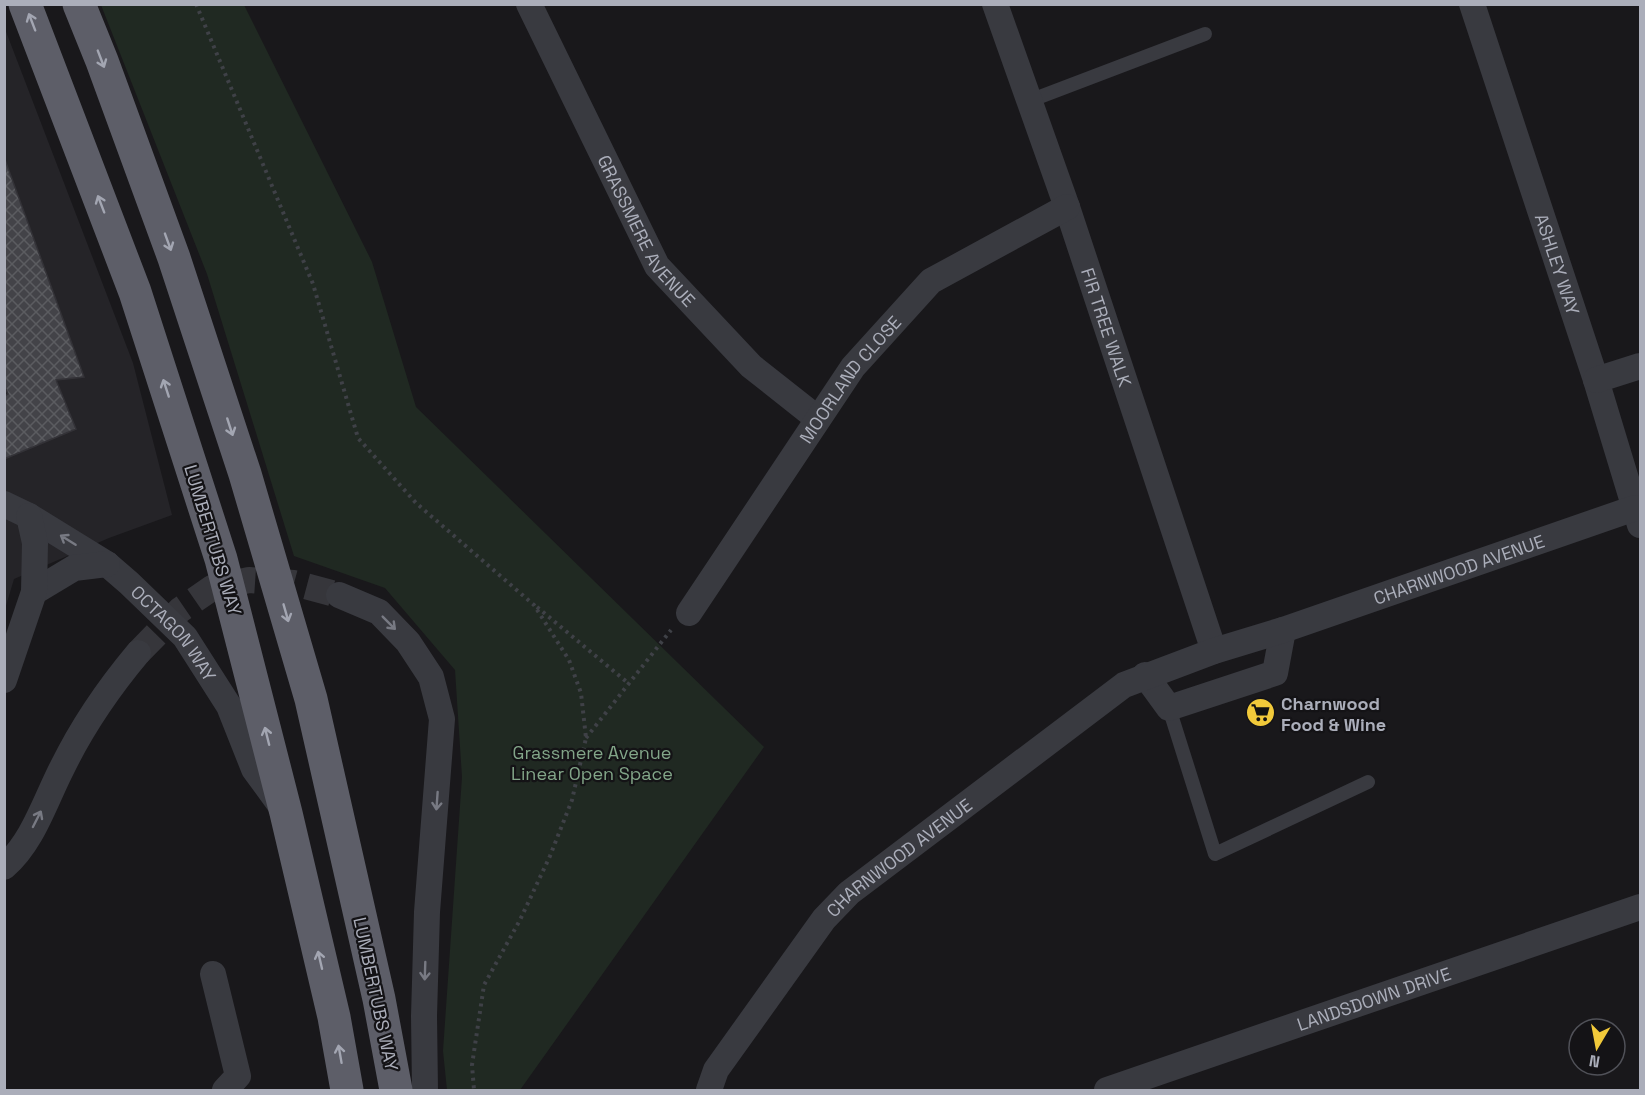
<svg xmlns="http://www.w3.org/2000/svg" width="1645" height="1095" viewBox="0 0 1645 1095" font-family="'Space Grotesk',sans-serif">
  <style>
    .built { fill: #252428 }
    .green { fill: #202922 }
    .building { fill: url(#building-cross-hatch); stroke: #333237; stroke-width: 1.5 }
    .lines { fill: none; stroke-linecap: round; stroke-linejoin: round }
    .minor-tunnel { stroke: #36363b; stroke-width: 26; stroke-dasharray: 26 13; stroke-linecap: butt }
    .path { stroke: #3f4147; stroke-width: 4; stroke-dasharray: 3 4.5; stroke-linecap: butt }
    .service { stroke: #393a40; stroke-width: 14 }
    .minor { stroke: #393a40; stroke-width: 26 }
    .trunk { stroke: #5d5e68; stroke-width: 33 }
    .oneway { stroke: #a3a6b2 }
    .oneway2 { stroke: #787a83 }
    .labels { text-anchor: middle; dominant-baseline: central; stroke-width: 4.5; stroke-linejoin: round; paint-order: stroke }
    .street-label { font-size: 18px; fill: #abaeba; stroke: #141316 }
    .poi-label { font-size: 18px; font-weight: bold; fill: #abaeba; stroke: #141316; text-anchor: start }
    .park-label { font-size: 18px; fill: #82a588; stroke: #141316 }
  </style>
  <defs>
    <pattern id="building-cross-hatch" width="8" height="8" patternUnits="userSpaceOnUse" patternTransform="scale(1.5)"><rect width="8" height="8" fill="#434348"/><path d="M0 0l8 8M0 8l8-8" fill="none" stroke="#5b5c60"/></pattern>
  </defs>
  <rect width="100%" height="100%" fill="#19181b"/>
  <path class="built" d="M5,29L133,363L172,515L109,538L14,579L5,609Z"/>
  <path class="green" d="M101,5H244L372,262L416,407L764,747L520,1090H447L443,1051L462,777L455,670L385,588L294,556L207,274Z"/>
  <path class="building" d="M4,157L84,377L56,380L76,429L4,459V396L8,394L4,385Z"/>
  <g class="lines">
    <path class="minor-tunnel" d="M138,653L180,610L212,588L249,580L294,583L339,595"/>
    <g class="path">
      <path d="M196,4L313,284L358,438L416,503L534,605L569,660L581,693L586,738L572,800L550,856L520,920L484,985L472,1065L474,1090"/>
      <path d="M537,607L628,683"/>
      <path d="M586,738L671,630"/>
    </g>
    <g class="service">
      <path d="M1029,101L1205,34"/>
      <path d="M1169,708L1215,854L1368,782"/>
    </g>
    <g class="minor">
      <path id="s1" d="M529,4L657,266L751,366L818,419"/>
      <path id="s2" d="M995,4L1067,207L1214,651"/>
      <path id="s3" d="M1472,4L1596,380L1640,525"/>
      <path d="M1596,380L1640,366"/>
      <path id="s4" d="M4,504L29,516L107,564L129,583L185,637L229,706L254,769L281,806"/>
      <path d="M34,592L74,568L107,564"/>
      <path d="M339,595L379,612L408,642L431,677L442,719L427,912L424,1016L425,1090"/>
      <path id="s5" d="M689,613L853,367L931,281L1067,207"/>
      <path d="M1145,675L1169,708L1275,673L1283,630"/>
      <path d="M4,680L34,592L35,543L29,516"/>
      <path d="M4,867C33,842 45,801 62,768C83,725 107,690 138,653"/>
      <path d="M213,974L238,1076L225,1090"/>
      <path id="s6" d="M709,1090L716,1070L824,919L849,893L1124,685L1214,651L1283,630L1635,508"/>
      <path id="s7" d="M1107,1090L1640,907"/>
    </g>
    <g class="trunk">
      <path d="M25,4L135,292L221,559L286,813L334,1017L347,1090"/>
      <path d="M79,4L102,61L174,258L245,474L311,699L379,999L396,1090"/>
    </g>
  </g>
  <defs><path id="oneway-shaft" d="M-6 0H5M1.5-3L5.5 0L1.5 3" fill="none" stroke-width="1.6" stroke-linecap="round" stroke-linejoin="round" transform="scale(1.5)"/></defs>
  <g class="oneway">
    <use href="#oneway-shaft" transform="translate(32 22) rotate(-111)"/>
    <use href="#oneway-shaft" transform="translate(101 59) rotate(69)"/>
    <use href="#oneway-shaft" transform="translate(101 204) rotate(-111)"/>
    <use href="#oneway-shaft" transform="translate(168 242) rotate(70)"/>
    <use href="#oneway-shaft" transform="translate(166 388) rotate(-108)"/>
    <use href="#oneway-shaft" transform="translate(230 427) rotate(72)"/>
    <use href="#oneway-shaft" transform="translate(286 613) rotate(74)"/>
    <use href="#oneway-shaft" transform="translate(267 736) rotate(-104)"/>
    <use href="#oneway-shaft" transform="translate(320 960) rotate(-103)"/>
    <use href="#oneway-shaft" transform="translate(340 1054) rotate(-100)"/>
  </g>
  <g class="oneway2">
    <use href="#oneway-shaft" transform="translate(68 540) rotate(-148)"/>
    <use href="#oneway-shaft" transform="translate(389 623) rotate(45)"/>
    <use href="#oneway-shaft" transform="translate(437 801) rotate(94)"/>
    <use href="#oneway-shaft" transform="translate(37 819) rotate(-63)"/>
    <use href="#oneway-shaft" transform="translate(425 971) rotate(92)"/>
  </g>
  <defs>
    <symbol id="supermarket-disc" viewBox="-11 -11 22 22"><circle r="9.5" fill="#f1c93a" stroke="#141316"/><path d="M-6-5.5h2.5l.6 2H6L4.5 2H-2.5L-4.4-4H-6ZM-1.5 3.2a1.3 1.3 0 1 0 .1 0ZM3 3.2a1.3 1.3 0 1 0 .1 0Z" fill="#111"/></symbol>
  </defs>
  <g fill-rule="evenodd">
    <use href="#supermarket-disc" x="1244" y="696" width="33" height="33"/>
  </g>
  <g class="labels">
    <g class="street-label">
      <text stroke="none"><textPath href="#s1" startOffset="256">GRASSMERE AVENUE</textPath></text>
      <text stroke="none"><textPath href="#s3" startOffset="274">ASHLEY WAY</textPath></text>
      <text stroke="none"><textPath href="#s2" startOffset="342">FIR TREE WALK</textPath></text>
      <text stroke="none"><textPath href="#s5" startOffset="284">MOORLAND CLOSE</textPath></text>
      <text transform="translate(213 540) rotate(73)">LUMBERTUBS WAY</text>
      <text stroke="none"><textPath href="#s6" startOffset="942">CHARNWOOD AVENUE</textPath></text>
      <text stroke="none"><textPath href="#s4" startOffset="216">OCTAGON WAY</textPath></text>
      <text stroke="none"><textPath href="#s6" startOffset="304">CHARNWOOD AVENUE</textPath></text>
      <text transform="translate(376 994) rotate(78)">LUMBERTUBS WAY</text>
      <text stroke="none"><textPath href="#s7" startOffset="282">LANDSDOWN DRIVE</textPath></text>
    </g>
    <g class="poi-label">
      <text x="1281" y="703">Charnwood<tspan x="1281" dy="21">Food &amp; Wine</tspan></text>
    </g>
    <g class="park-label">
      <text x="592" y="752">Grassmere Avenue<tspan x="592" dy="21">Linear Open Space</tspan></text>
    </g>
  </g>
  <rect width="1645" height="1095" fill="none" stroke="#abaeba" stroke-width="12"/>
  <g transform="translate(1597 1047) rotate(190)"><circle r="28" fill="#141316" stroke="#505158" stroke-width="1.5"/>
  <path d="M0-4.5L10 22L0 15L-10 22Z" fill="#f1c93a"/>
  <text y="-9" font-size="16" font-weight="bold" text-anchor="middle" fill="#abaeba">N</text>
  </g>
</svg>
